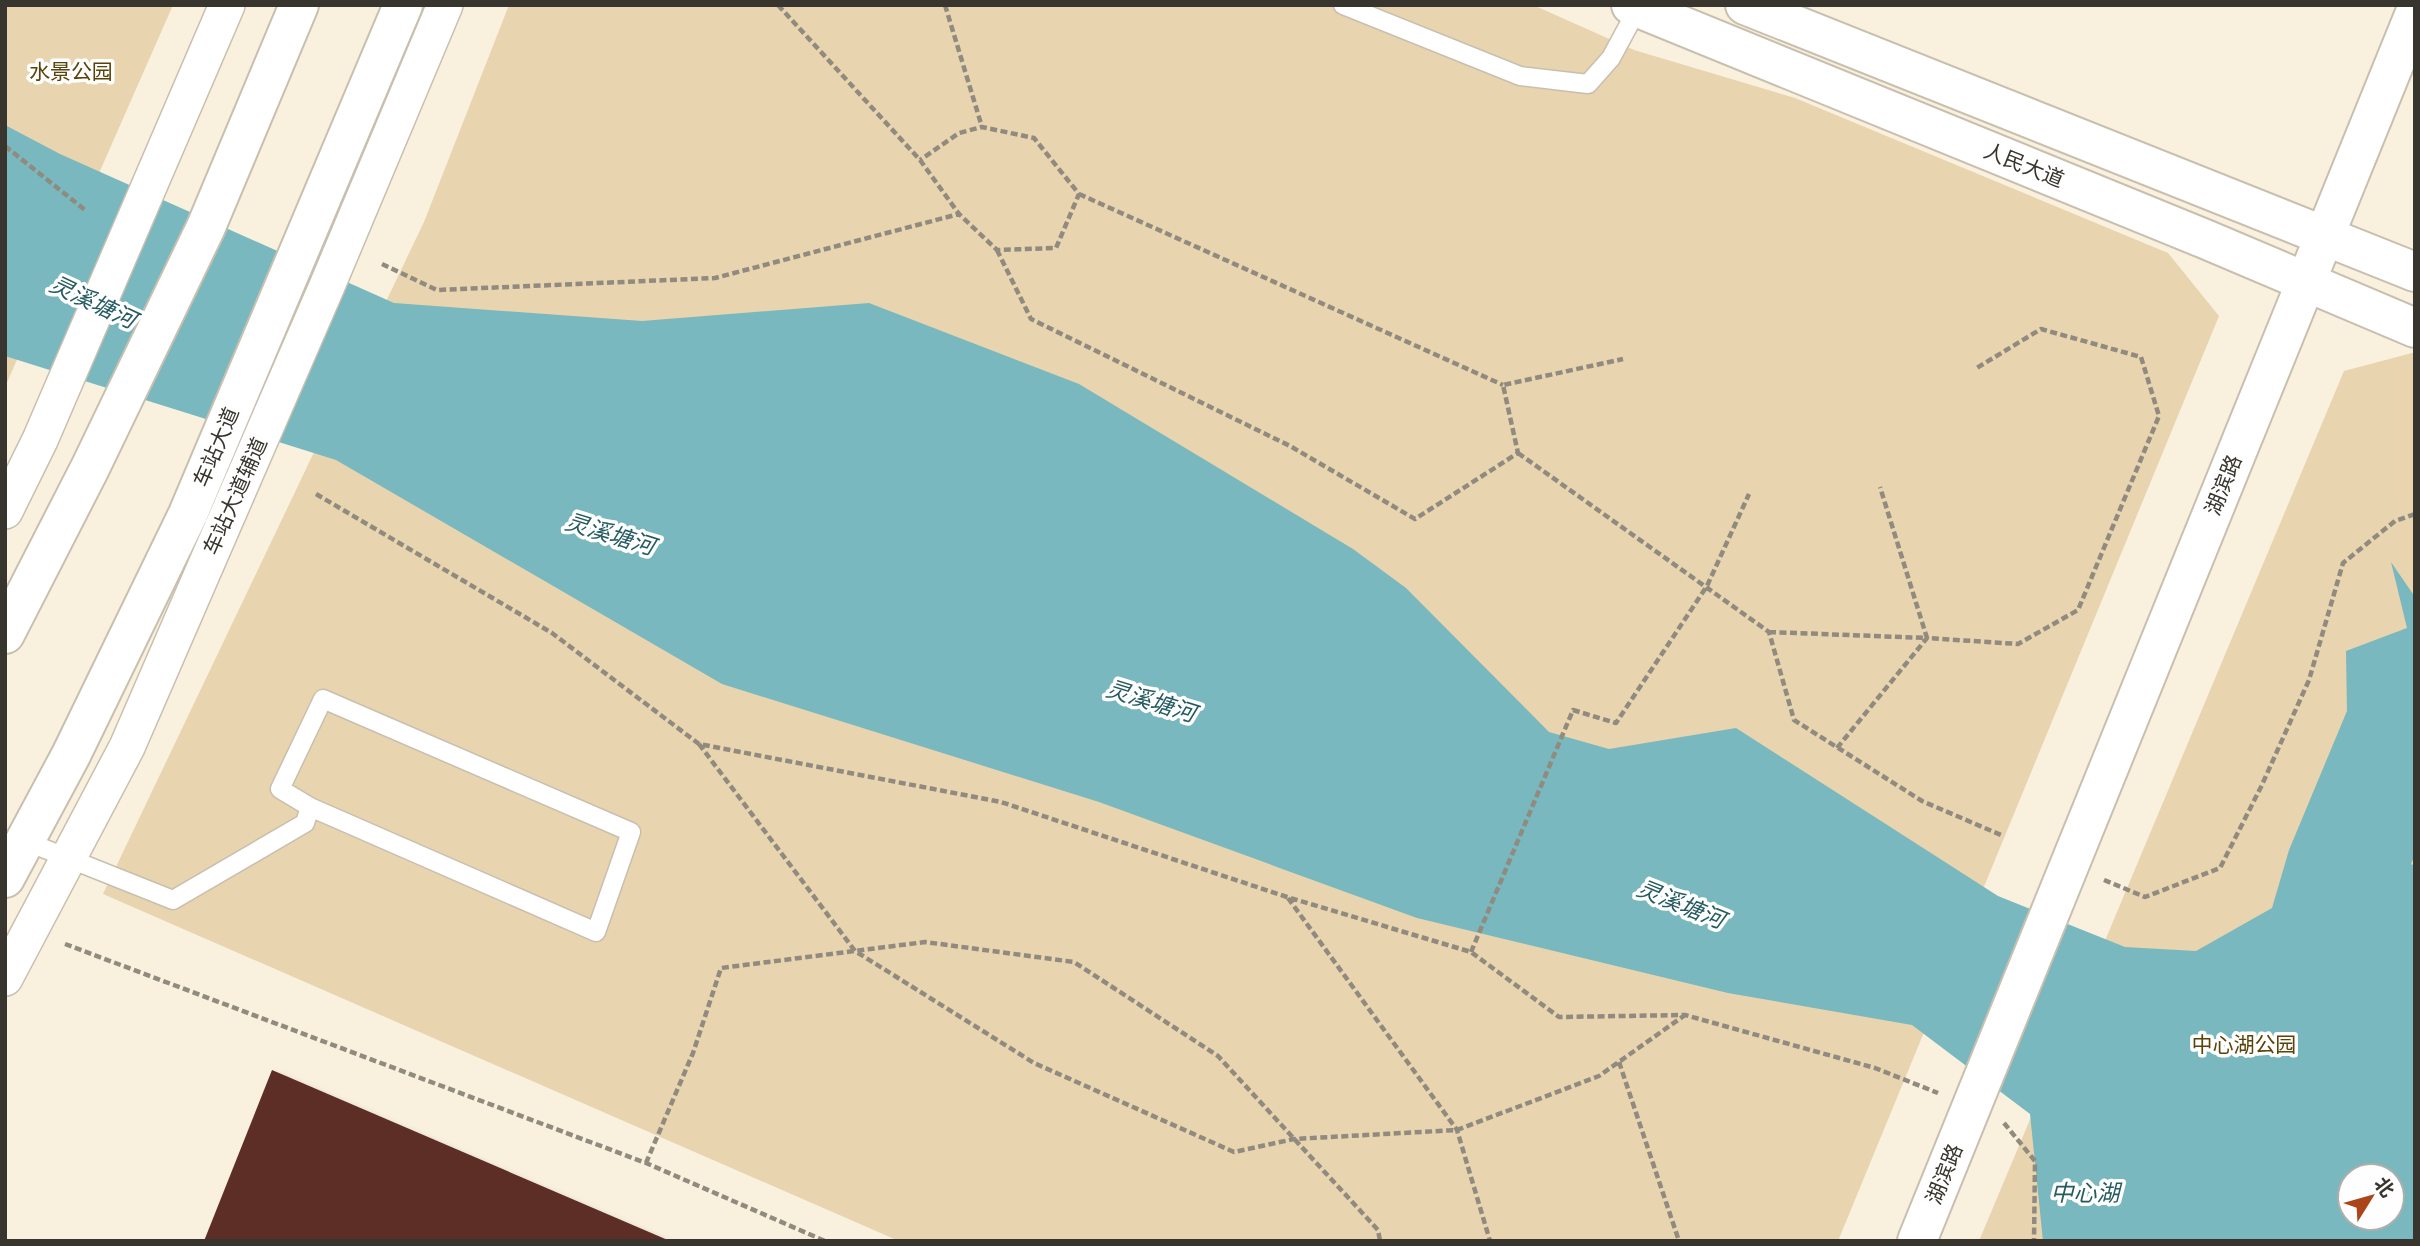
<svg xmlns="http://www.w3.org/2000/svg" width="2420" height="1246" font-family="Poppins,'Noto Sans SC',sans-serif">
<style>
.green{fill:#e8d4af;fill-rule:evenodd}
.water{fill:#79b8be;fill-rule:evenodd}
.building{fill:#5b2f25;filter:url(#shadow)}
.lines{fill:none;stroke-linecap:round;stroke-linejoin:round}
.service-casing{stroke:#c8bfaf;stroke-width:21}
.minor-casing{stroke:#c8bfaf;stroke-width:38}
.tertiary-casing{stroke:#c8bfaf;stroke-width:42}
.secondary-casing{stroke:#c8bfaf;stroke-width:42}
.primary-casing{stroke:#c8bfaf;stroke-width:42}
.path{stroke:#918b7f;stroke-width:4.5;stroke-dasharray:7 3.5;stroke-linecap:butt}
.service{stroke:#fff;stroke-width:18}
.minor{stroke:#fff;stroke-width:35}
.tertiary{stroke:#fff;stroke-width:38}
.secondary{stroke:#fff;stroke-width:38}
.primary{stroke:#fff;stroke-width:38}
.labels{text-anchor:middle;dominant-baseline:central;stroke-width:7;stroke-linejoin:round;paint-order:stroke}
.park-label{font-size:21px;fill:#5a4209;stroke:#fefefe}
.street-label{font-size:21px;fill:#38352e;stroke:#fefefe}
.water-label{font-size:23px;font-style:italic;fill:#255b60;stroke:#fefefe}
</style>
<defs>
<filter id="shadow"><feDropShadow dx="6" dy="6" stdDeviation="3.5" flood-color="#0004"/></filter>
</defs>
<rect width="100%" height="100%" fill="#f9f0de"/>
<path class="green" d="M5,5H173L5,387Z
M509,5H1533L1634,50L1795,98L2168,253L2219,316L1838,1241H899L103,894L424,222Z
M2412,353L2415,354V1241H1979L2344,371ZM2350,1176H2392V1218H2350Z"/>
<path class="water" d="M5,125L60,154L394,303L642,321L869,303L1079,384L1353,549L1406,588L1549,732L1609,749L1736,728L1998,896L2125,947L2196,951L2272,908L2289,850L2347,711L2346,651L2407,628L2391,562L2415,597V855L2411,864L2415,866V1241H2043L2030,1114L1912,1025L1728,993L1417,918L1099,802L722,684L336,460L5,356ZM2350,1176H2392V1218H2350Z"/>
<path class="building" d="M272,1070L670,1241H204Z"/>
<g class="lines">
<defs>
<path id="service" d="M1343,5L1520,76L1588,84L1611,58L1639,6
M25,841L173,900L305,823L310,807L596,932L631,832L323,699L280,789L310,807"/>
<path id="minor" d="M5,511L40,440L227,5
M5,978L127,747L327,286L445,5"/>
<path id="tertiary" d="M1917,1241L2415,13"/>
<path id="secondary" d="M1631,5L2205,239L2415,328
M1745,5L2415,272"/>
<path id="primary" d="M5,634L90,468L206,227L299,5
M5,878L71,755L188,514L403,5"/>
</defs>
<use href="#service" class="service-casing"/>
<use href="#minor" class="minor-casing"/>
<use href="#tertiary" class="tertiary-casing"/>
<use href="#secondary" class="secondary-casing"/>
<use href="#primary" class="primary-casing"/>
<path class="path" d="M778,5L920,160L959,214L997,250L1056,248L1079,194L1034,138L982,127L959,133L920,160
M945,5L982,127
M5,146L85,210
M1079,194L1503,385
M997,250L1031,319L1290,446L1415,519L1518,453L1503,385L1623,359
M382,264L437,290L715,278L959,214
M1518,453L1769,632L1794,720L1922,801L2001,835
M316,494L552,633L699,744L1001,802L1287,897L1471,952L1559,1017L1685,1015L1875,1068L1938,1093
M1769,632L1927,638L1880,487
M699,744L855,951L1034,1063L1234,1152L1294,1139L1457,1130L1599,1076L1685,1015
M1837,748L1927,638L2018,644L2078,610L2159,416L2141,357L2041,329L1975,369
M2104,880L2145,897L2220,868L2261,787L2309,680L2343,563L2395,521L2415,514
M1288,898L1457,1130L1490,1241
M65,944L646,1163L825,1241
M1471,952L1573,710L1616,723L1707,586L1749,494
M1619,1062L1679,1241
M2004,1123L2035,1161L2034,1241
M646,1163L693,1053L721,968L925,942L1074,962L1218,1056L1378,1230L1380,1241"/>
<use href="#service" class="service"/>
<use href="#minor" class="minor"/>
<use href="#tertiary" class="tertiary"/>
<use href="#secondary" class="secondary"/>
<use href="#primary" class="primary"/>
</g>
<g class="labels">
<g class="park-label">
<text x="71" y="71">水景公园</text>
<text x="2244" y="1044">中心湖公园</text>
</g>
<g class="street-label">
<text transform="translate(2024 165) rotate(22)">人民大道</text>
<text transform="translate(216 447) rotate(-67)">车站大道</text>
<text transform="translate(2223 485) rotate(-68)">湖滨路</text>
<text transform="translate(235 496) rotate(-66)">车站大道辅道</text>
<text transform="translate(1944 1174) rotate(-68)">湖滨路</text>
</g>
<g class="water-label">
<text transform="translate(93 302) rotate(25)">灵溪塘河</text>
<text transform="translate(610 534) rotate(17)">灵溪塘河</text>
<text transform="translate(1151 701) rotate(17)">灵溪塘河</text>
<text transform="translate(1681 904) rotate(22)">灵溪塘河</text>
<text x="2085" y="1193">中心湖</text>
</g>
</g>
<rect width="2420" height="1246" fill="none" stroke="#38352e" stroke-width="14"/>
<g transform="translate(2371 1197) rotate(53)"><circle r="33" fill="#fefefe" stroke="#afaeab" stroke-width="2"/>
<path d="M0-5L12 26L0 18L-12 26Z" fill="#ab461a"/>
<text y="-10" font-size="19" font-weight="bold" text-anchor="middle" fill="#38352e">北</text>
</g>
</svg>
